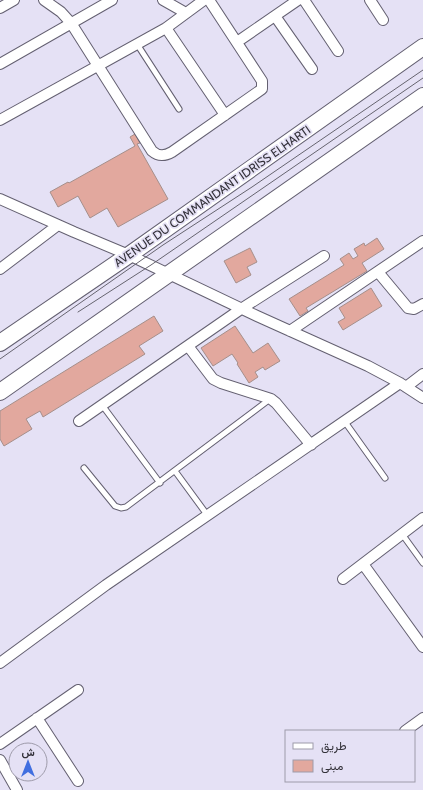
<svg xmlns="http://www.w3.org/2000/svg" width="423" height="790" font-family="Cabin,Vazirmatn,sans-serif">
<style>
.building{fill:#e2a89e;stroke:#a58f8b}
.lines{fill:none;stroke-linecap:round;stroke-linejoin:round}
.lane-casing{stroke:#646071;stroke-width:7}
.street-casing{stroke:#646071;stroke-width:12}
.primary-casing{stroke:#646071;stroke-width:18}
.lane{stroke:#fff;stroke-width:5}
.street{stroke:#fff;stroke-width:10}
.primary{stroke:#fff;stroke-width:16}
.tram{stroke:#66646f;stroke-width:1}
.labels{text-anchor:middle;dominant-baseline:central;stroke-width:3.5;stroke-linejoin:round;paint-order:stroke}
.street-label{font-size:12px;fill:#333139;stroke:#e5e1f5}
</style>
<rect width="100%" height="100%" fill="#e5e1f5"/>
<path class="building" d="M135,134L140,143L137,144L168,199L118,227L107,208L90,218L78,196L58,207L50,192L68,182L69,183L135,146L130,137Z
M377,238L384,249L362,263L367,271L306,308L308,311L300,316L289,299L344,265L340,259L349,253L353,259L358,256L354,249L364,243L365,246Z
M250,248L257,262L247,267L251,275L236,283L224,261Z
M371,288L382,306L343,330L338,322L345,318L339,308Z
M154,316L163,331L139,346L145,354L43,417L40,411L26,419L32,429L4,446L0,439V411Z
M235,326L253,353L268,343L280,361L265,370L263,367L255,372L258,377L249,383L237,364L238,363L232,354L213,366L201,348Z"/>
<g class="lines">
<defs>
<path id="lane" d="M137,44L179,109
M102,405L160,483
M345,422L385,478
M84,468L115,506L121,508L126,507L270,399
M175,471L208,516
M402,534L423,563"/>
<path id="street" d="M44,0L61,12L71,23L152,151C159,157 165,156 172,152L262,89V81L209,0
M163,0L186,13
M304,0L338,51
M370,0L383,20
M0,8L14,0
M275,16L312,69
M166,28L225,115
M237,42L298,0
M0,64L112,0
M0,120L166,28L204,0
M0,199L74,232L129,255L257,316L368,366L400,383L423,398
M0,269L58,225
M378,272L408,308L414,309L423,304
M290,331L423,241
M188,346L213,379L221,383L271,399L276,403L311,445
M406,387L423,374
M79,421L241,309L324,256
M363,564L423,647
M343,579L423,518
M0,663L106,585L400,383
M37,718L78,781
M405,731L423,718
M0,744L78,690
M0,760L17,790"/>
<path id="primary" d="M0,343L129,255L423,47
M0,392L423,96"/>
</defs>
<use href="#lane" class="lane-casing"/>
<use href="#street" class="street-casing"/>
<use href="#primary" class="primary-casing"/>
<use href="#lane" class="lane"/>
<use href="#street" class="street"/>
<use href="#primary" class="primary"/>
<path class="tram" d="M78,312L151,265L423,78
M0,359L163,245L252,187L423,70"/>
</g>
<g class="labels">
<g class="street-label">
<text transform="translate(212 196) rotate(-35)">AVENUE DU COMMANDANT IDRISS ELHARTI</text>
</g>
</g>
<rect x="285" y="730" width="130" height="52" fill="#e5e1f5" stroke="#9e9baa"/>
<rect x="293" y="743" width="20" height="6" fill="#ffffff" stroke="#9e9baa"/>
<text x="321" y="750" font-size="12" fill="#333139">طريق</text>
<rect x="293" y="760" width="20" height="12" fill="#e2a89e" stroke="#9e9baa"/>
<text x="321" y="770" font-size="12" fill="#333139">مبنى</text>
<g transform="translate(28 762)"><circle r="19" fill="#e5e1f5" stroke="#9e9baa"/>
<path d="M0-3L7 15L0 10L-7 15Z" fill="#416fe0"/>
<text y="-6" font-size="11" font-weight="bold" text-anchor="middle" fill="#333139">ش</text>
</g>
</svg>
